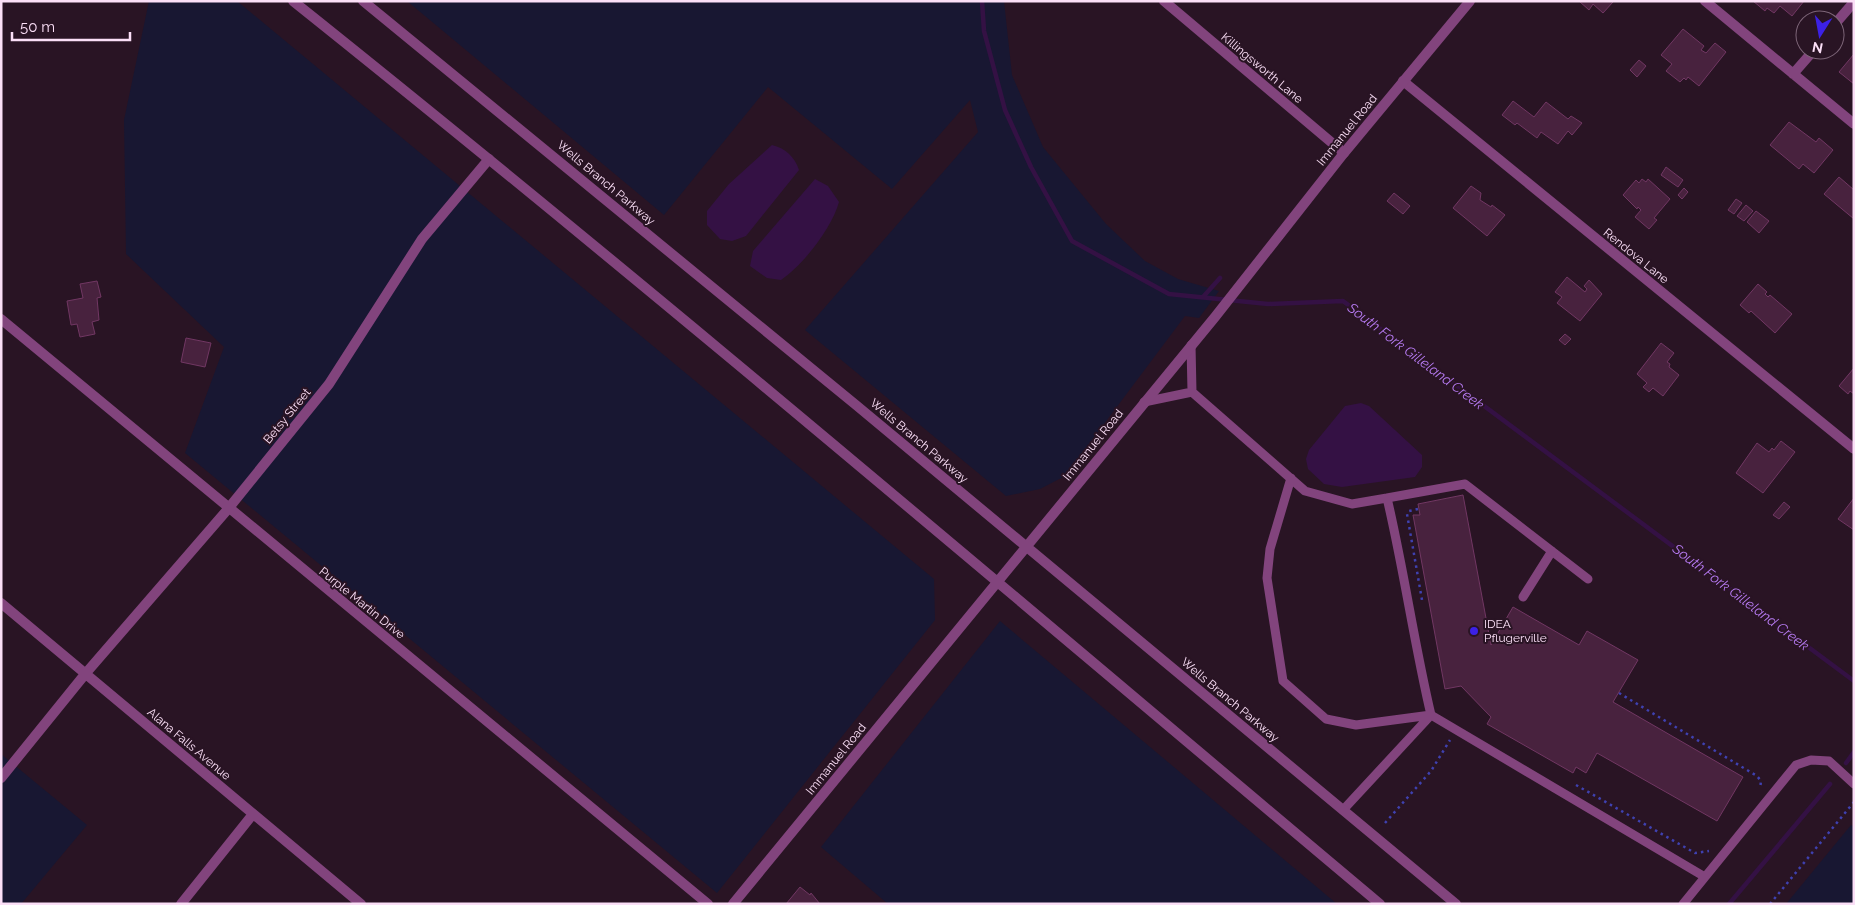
<svg xmlns="http://www.w3.org/2000/svg" width="1855" height="905" font-family="Raleway,sans-serif">
<style>
.green{fill:#181732}
.water{fill:#341144}
.lines{fill:none;stroke-linecap:round;stroke-linejoin:round}
.stream{stroke:#341144;stroke-width:4.5}
.building{fill:#48223e;stroke:#713763}
.path{stroke:#3f41b0;stroke-width:2.5;stroke-dasharray:2.5 4;stroke-linecap:butt}
.service{stroke:#82447d;stroke-width:9}
.minor{stroke:#82447d;stroke-width:10}
.tertiary{stroke:#82447d;stroke-width:10}
.poi-dot{fill:#3c21e6;stroke:#291424;stroke-width:2}
.labels{text-anchor:middle;dominant-baseline:central;stroke-width:4;stroke-linejoin:round;paint-order:stroke}
.street-label{font-size:12px;fill:#fbdff7;stroke:#291424}
.poi-label{font-size:12px;fill:#fbdff7;stroke:#291424;text-anchor:start}
.water-label{font-size:14px;font-style:italic;fill:#b579f0;stroke:#291424}
</style>
<rect width="100%" height="100%" fill="#291424"/>
<path class="green" d="M149,1H237L934,579L935,620L717,893L185,453L224,347L126,254L124,120Z
M407,1H1004L1012,75L1043,147L1106,224L1145,261L1178,279L1219,291L1199,318L1185,316L1065,476L1040,489L1006,496L805,330L978,132L970,100L892,189L768,87L664,215Z
M1000,621L1337,904H888L821,847Z
M1,754L87,825L21,904H1Z
M1851,825L1854,827V904H1786Z"/>
<path class="water" d="M772,145C785,148 795,157 799,170L746,236L732,241L720,239L707,225V211L729,184Z
M815,179L828,186L839,202C832,228 803,265 781,280L767,278L750,266L753,251Z
M1361,403L1369,406L1422,455V467L1415,477L1342,487L1324,484L1308,469L1306,459L1309,450L1345,406Z"/>
<g class="lines">
<path class="stream" d="M982,1L984,31L1005,110L1031,167L1072,241L1169,294L1268,304L1343,301L1854,681
M1203,297L1220,278
M1846,763L1854,752
M1729,904L1830,784"/>
</g>
<path class="building" d="M1579,1H1612L1613,2L1603,13L1593,4L1589,10Z
M1753,1H1804L1792,16L1780,6L1774,13L1767,8L1765,11Z
M1683,29L1704,46L1701,50L1706,53L1715,43L1726,52L1699,86L1688,77L1686,80L1684,78L1680,82L1666,71L1672,64L1661,55Z
M1854,54V84L1839,72Z
M1639,60L1646,66L1637,77L1630,70Z
M1513,101L1534,117L1546,102L1568,119L1571,116L1582,123L1572,135L1568,131L1558,144L1541,132L1537,138L1517,123L1515,125L1502,115Z
M1789,122L1816,142L1819,138L1833,150L1814,173L1803,164L1799,169L1770,145Z
M1666,167L1683,180L1678,187L1661,175Z
M1839,177L1854,190V219L1824,194Z
M1642,179L1646,182L1648,179L1670,199L1654,218L1657,220L1649,229L1635,217L1641,210L1638,207L1637,209L1623,195L1636,180L1639,183Z
M1471,186L1481,193L1480,200L1491,207L1492,205L1505,215L1487,236L1453,208Z
M1684,188L1688,192L1682,199L1678,195Z
M1394,193L1410,206L1403,214L1387,201Z
M1736,199L1742,203L1734,214L1728,210Z
M1746,205L1753,211L1744,221L1737,216Z
M1756,211L1769,221L1759,233L1747,222Z
M1567,277L1585,292L1587,289L1584,286L1589,280L1602,294L1580,321L1557,303L1562,297L1555,292Z
M97,281L101,297L97,298L99,320L92,322L95,334L80,337L77,324L71,325L67,301L83,298L80,284Z
M1758,284L1767,292L1765,294L1768,297L1770,295L1792,314L1775,333L1751,311L1749,313L1740,305Z
M1565,334L1571,339L1565,345L1559,340Z
M186,338L211,343L205,367L181,362Z
M1661,343L1674,353L1667,362L1670,364L1669,367L1679,375L1663,396L1653,388L1649,392L1643,387L1647,383L1637,374Z
M1854,368V394L1850,391L1848,394L1839,386Z
M1781,441L1795,452L1763,493L1736,473L1757,443L1769,452L1772,448L1774,450Z
M1463,495L1491,645L1513,607L1579,645L1587,631L1638,660L1613,702L1743,777L1717,821L1597,753L1586,773L1576,767L1573,773L1487,724L1491,717L1461,686L1445,689L1413,515H1420L1418,504Z
M1854,498V530L1838,519Z
M1784,502L1790,507L1779,519L1773,515Z
M800,887L810,895L811,893L820,904H786Z"/>
<g class="lines">
<path class="path" d="M1418,509L1409,511L1407,514L1422,600
M1619,693L1757,776L1761,781L1760,789
M1576,785L1695,853L1709,851
M1385,823L1431,771L1450,740
M1770,904L1854,802"/>
<path class="service" d="M1191,345L1192,392L1305,491L1352,504L1387,498C1404,570 1414,643 1431,715L1356,725L1326,719L1283,681L1267,578L1270,549L1291,478
M1144,402L1192,392
M1387,498L1465,484L1588,579
M1523,597L1552,551
M1343,810L1431,715L1705,877L1683,904
M1705,877L1796,765L1811,760L1829,761L1854,784"/>
<path class="minor" d="M1164,1L1344,153
M1705,1L1854,124
M1835,24L1854,2
M1793,74L1814,50
M1403,81L1854,449
M1,319L708,904
M1,603L361,904
M1,778L86,673L228,509L329,384L422,239L489,159
M181,904L253,814"/>
<path class="tertiary" d="M293,1C661,295 1019,601 1380,904
M363,1L856,405L1456,904
M733,904L1215,317L1344,153L1470,1"/>
</g>
<circle class="poi-dot" cx="1474" cy="631" r="5"/>
<g class="labels">
<g class="street-label">
<text transform="translate(1262 68) rotate(40)">Killingsworth Lane</text>
<text transform="translate(1347 130) rotate(-51)">Immanuel Road</text>
<text transform="translate(606 183) rotate(40)">Wells Branch Parkway</text>
<text transform="translate(1636 256) rotate(39)">Rendova Lane</text>
<text transform="translate(287 416) rotate(-51)">Betsy Street</text>
<text transform="translate(919 441) rotate(40)">Wells Branch Parkway</text>
<text transform="translate(1093 445) rotate(-51)">Immanuel Road</text>
<text transform="translate(362 603) rotate(39)">Purple Martin Drive</text>
<text transform="translate(1230 700) rotate(40)">Wells Branch Parkway</text>
<text transform="translate(189 744) rotate(40)">Alana Falls Avenue</text>
<text transform="translate(836 759) rotate(-51)">Immanuel Road</text>
</g>
<g class="poi-label">
<text x="1484" y="624">IDEA<tspan x="1484" dy="14">Pflugerville</tspan></text>
</g>
<g class="water-label">
<text transform="translate(1416 356) rotate(37)">South Fork Gilleland Creek</text>
<text transform="translate(1741 597) rotate(37)">South Fork Gilleland Creek</text>
</g>
</g>
<rect width="1855" height="905" fill="none" stroke="#fbdff7" stroke-width="5"/>
<g transform="translate(1820 35) rotate(191)"><circle r="24" fill="#291424" stroke="#7d6578"/>
<path d="M0-4L9 19L0 12L-9 19Z" fill="#3c21e6"/>
<text y="-8" font-size="14" font-weight="bold" text-anchor="middle" fill="#fbdff7">N</text>
</g>
<path d="M12 32v8h118v-8" fill="none" stroke="#fbdff7" stroke-width="2.5"/>
<text x="20" y="32" font-size="15" fill="#fbdff7" stroke="#291424" stroke-width="4" paint-order="stroke">50 m</text>
</svg>
